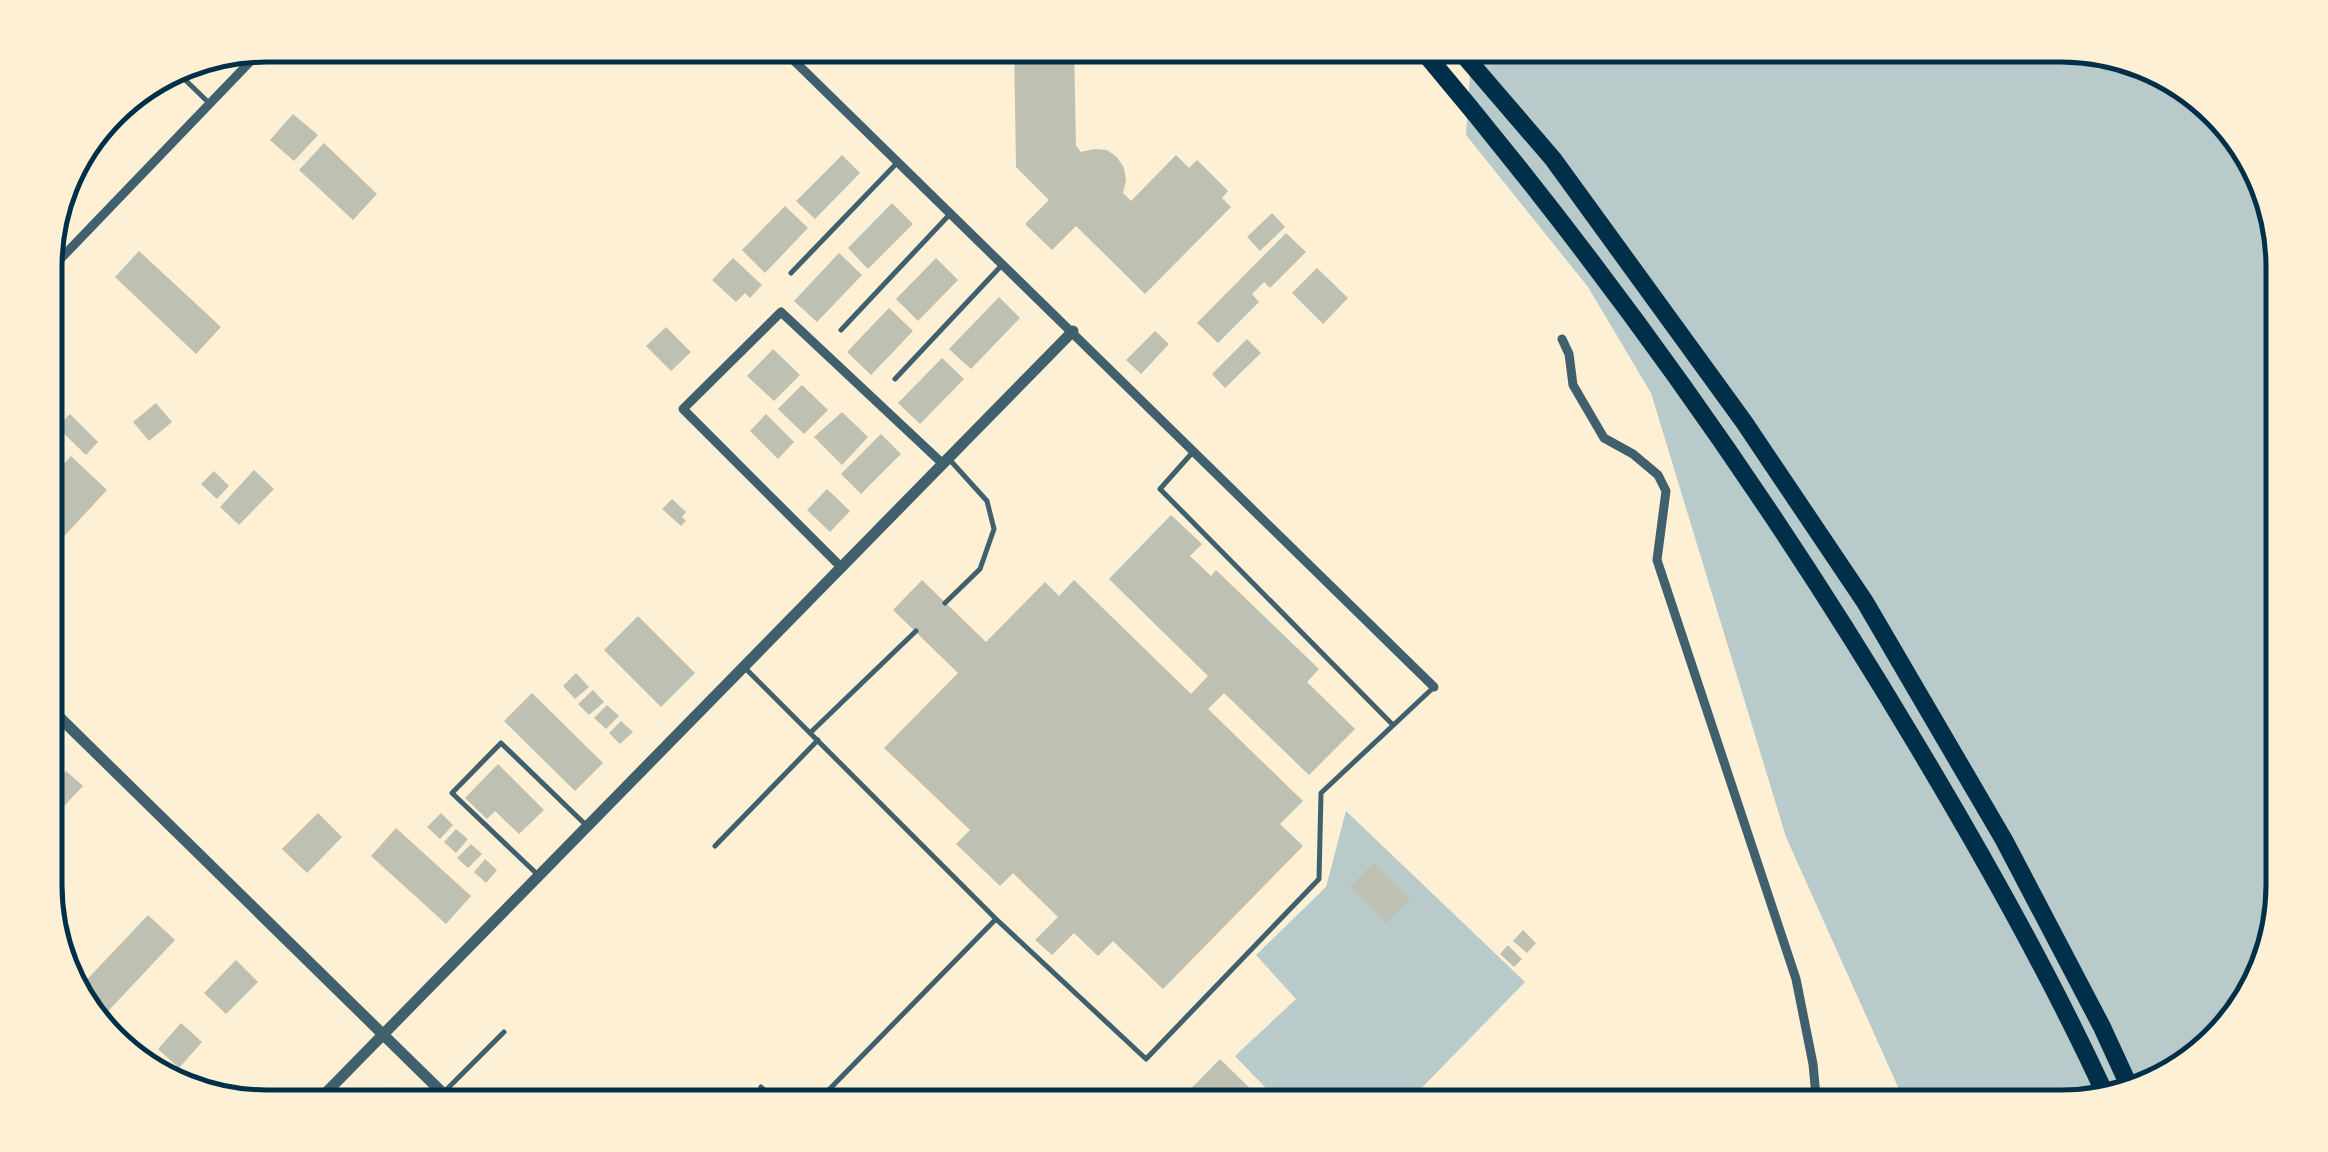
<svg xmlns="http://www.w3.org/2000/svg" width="2328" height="1152" font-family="'Fira Sans Condensed',sans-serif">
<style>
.green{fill:#b9caca}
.building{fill:#bec0b2}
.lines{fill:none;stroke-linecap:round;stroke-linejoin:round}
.service{stroke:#3f606c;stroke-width:5}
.minor{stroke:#3f606c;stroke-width:9}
.tertiary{stroke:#3f606c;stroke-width:11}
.motorway{stroke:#003049;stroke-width:18}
.rim{fill:none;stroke:#003049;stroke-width:5}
</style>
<rect width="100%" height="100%" fill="#fdf0d5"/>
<path class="green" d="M1472,45H2060L2158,68L2237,133L2281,239L2283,885L2260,982L2183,1070L2074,1107H1907L1786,837L1651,393L1588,287L1466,135Z
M1346,811L1525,982L1403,1107H1284L1235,1056L1296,999L1256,955L1326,887Z"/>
<path class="building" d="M1014,45H1074L1076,146L1081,152L1094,149L1107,150L1117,157L1124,168L1126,181L1123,193L1131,201L1176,155L1189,168L1197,160L1228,191L1222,198L1231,207L1145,294L1076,226L1052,250L1025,224L1049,200L1016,167Z
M293,114L318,135L294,161L270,140Z
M324,143L377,194L353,220L299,170Z
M842,155L860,173L815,219L796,201Z
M892,203L913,224L868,269L848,248Z
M785,206L808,228L765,273L742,250Z
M1272,213L1285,227L1260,251L1247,237Z
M1286,233L1306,252L1270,288L1264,282L1252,294L1259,302L1218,343L1197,323Z
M139,251L221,327L196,354L115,277Z
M839,253L862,275L817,322L794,301Z
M733,258L762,285L750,298L745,293L736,302L712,280Z
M936,258L958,280L918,321L896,299Z
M1317,268L1348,298L1323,324L1292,293Z
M999,297L1020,318L971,369L949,349Z
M889,308L913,331L871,375L847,352Z
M666,327L691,352L671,371L646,346Z
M1155,331L1169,344L1141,374L1126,360Z
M1247,339L1261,353L1225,388L1212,374Z
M773,349L800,375L774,401L747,376Z
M942,358L964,379L920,424L898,403Z
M802,385L828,410L804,434L778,409Z
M156,403L172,422L149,441L133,422Z
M842,412L868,437L842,465L814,437Z
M70,414L98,442L86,455L57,427Z
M766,414L794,442L778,459L750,431Z
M881,434L901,454L861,494L841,474Z
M71,456L107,490L56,545L46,536V483Z
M254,470L274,489L239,525L220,507Z
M214,471L229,486L217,499L201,484Z
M827,489L850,511L830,532L807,510Z
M672,499L686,512L682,517L686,521L681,526L662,509Z
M1171,515L1202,544L1190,556L1211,576L1216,570L1319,669L1307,682L1355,729L1309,775L1224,693L1208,709L1303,801L1280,824L1303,846L1163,989L1113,941L1098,956L1074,933L1052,955L1035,940L1058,917L1013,873L1000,886L956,844L970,830L884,748L958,673L893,610L922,580L986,642L1045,582L1059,596L1074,580L1191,694L1208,676L1109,579Z
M638,616L695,673L661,707L604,650Z
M576,673L589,687L575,699L563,686Z
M593,690L604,702L589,715L578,704Z
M532,693L603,763L575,791L504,721Z
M607,705L619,716L606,729L594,718Z
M621,721L633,732L620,744L609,733Z
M498,764L544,810L519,834L495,811L487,819L465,798Z
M66,771L83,786L47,824V791Z
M318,813L342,837L307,873L282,849Z
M441,813L453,825L440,839L427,827Z
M396,828L471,896L446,924L371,856Z
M456,829L468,839L456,853L444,842Z
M471,844L482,854L468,868L457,858Z
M485,859L497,870L486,883L474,872Z
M1374,863L1410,899L1386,923L1350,886Z
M148,915L175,940L96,1024L91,1019L78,989Z
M1523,930L1536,943L1527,953L1513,941Z
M1508,945L1522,959L1514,967L1500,954Z
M236,960L258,982L226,1014L204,993Z
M181,1023L202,1042L179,1068L158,1049Z
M1220,1059L1269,1107H1185L1179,1101Z
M385,1087L389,1091L394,1087L411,1107H374L377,1105L372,1099Z"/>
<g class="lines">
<path class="service" d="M173,68L210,104
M791,273L896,164
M841,330L951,213
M895,379L1002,265
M1192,453L1160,489L1392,724
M945,603L980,569L994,529L987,501L949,459
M746,669L996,919L812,1107
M810,733L916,631
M715,846L818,740
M537,874L452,793L501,743L588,827
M996,919L1146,1059L1319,879L1321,793L1434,687
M761,1087L783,1107
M445,1091L504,1032"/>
<path class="minor" d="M778,45L1434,687
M46,274L266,45
M1562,339L1569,354L1573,385L1604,438L1633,454L1658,475L1666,491L1657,560L1796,979L1813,1064L1817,1107
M842,568L683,409L781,312L943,464"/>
<path class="tertiary" d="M47,705L457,1107
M312,1107L1073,331"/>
<path class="motorway" d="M1418,45C1604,265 1768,495 1915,742C1984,857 2050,974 2106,1096
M1455,45L1553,159L1744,422L1865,602L2004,840L2102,1027L2130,1088"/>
</g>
<path d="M0 0H2328V1152H0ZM267 62H2061A205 205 0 0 1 2266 267V885A205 205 0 0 1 2061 1090H267A205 205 0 0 1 62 885V267A205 205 0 0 1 267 62Z" fill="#fdf0d5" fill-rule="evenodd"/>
<path class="rim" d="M267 62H2061A205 205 0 0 1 2266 267V885A205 205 0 0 1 2061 1090H267A205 205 0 0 1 62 885V267A205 205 0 0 1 267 62Z"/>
</svg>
